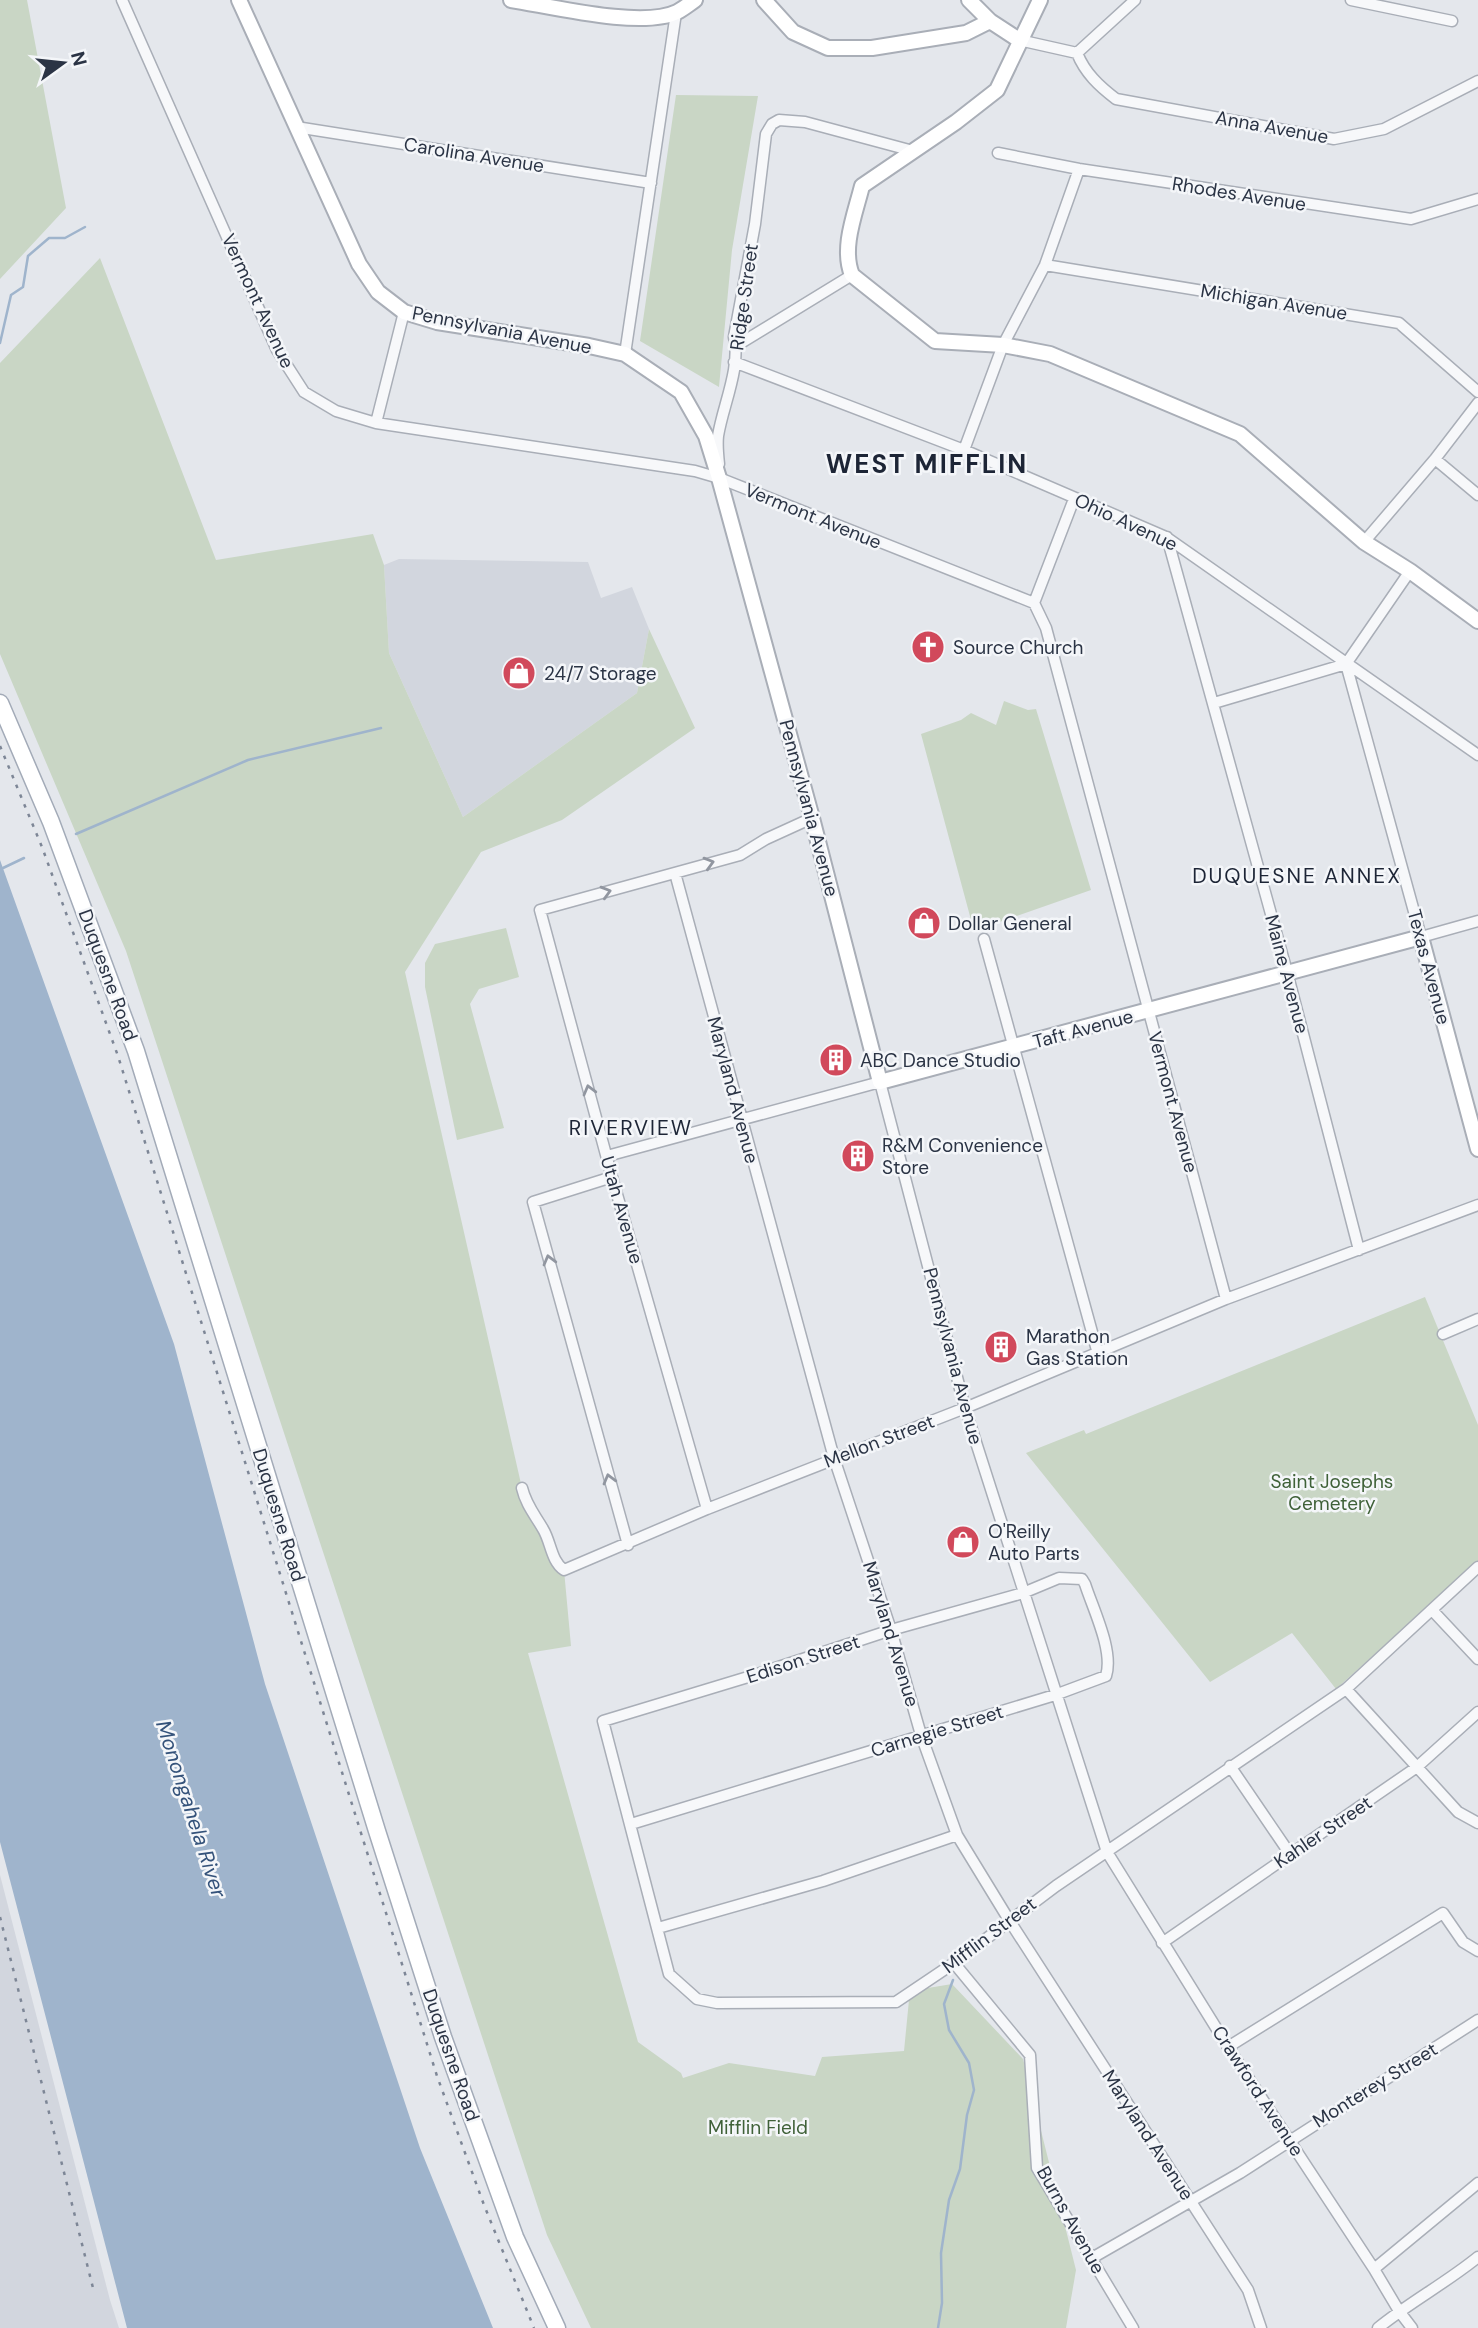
<svg xmlns="http://www.w3.org/2000/svg" width="1478" height="2328" font-family="'DM Sans',sans-serif">
<style>
.built{fill:#d2d6de}
.green{fill:#c9d6c5}
.water{fill:#9fb4cc}
.lines{fill:none;stroke-linecap:round;stroke-linejoin:round}
.stream{stroke:#9fb4cc;stroke-width:2.5}
.street-casing{stroke:#a9aeb7;stroke-width:13}
.secondary-casing{stroke:#a9aeb7;stroke-width:18}
.primary-casing{stroke:#a3abb8;stroke-width:19}
.street{stroke:#f7f8fa;stroke-width:10}
.secondary{stroke:#fff;stroke-width:14}
.primary{stroke:#fff;stroke-width:16}
.rail{stroke:#7d8696;stroke-width:2.5;stroke-dasharray:3.5 7;stroke-linecap:butt}
.oneway{stroke:#9196a0}
.labels{text-anchor:middle;dominant-baseline:central;stroke-width:5;stroke-linejoin:round;paint-order:stroke}
.street-label{font-size:19px;fill:#2b3445;stroke:#f4f6f9}
.poi-label{font-size:19px;fill:#2b3445;stroke:#f4f6f9;text-anchor:start}
.park-label{font-size:19px;fill:#3f6138;stroke:#f4f6f9}
.neighbourhood-label{font-size:21px;letter-spacing:2px;fill:#1d2536;stroke:#f4f6f9}
.water-label{font-size:21px;font-style:italic;fill:#34527a;stroke:#f4f6f9}
.district-label{font-size:26px;font-weight:bold;letter-spacing:2px;fill:#1d2536;stroke:#f4f6f9}
</style>
<rect width="100%" height="100%" fill="#e4e7ec"/>
<path class="built" d="M399,559L588,562L601,598L632,587L649,629L637,693L463,817L389,653L384,565Z
M0,1875L110,2300L119,2328H0Z"/>
<path class="green" d="M0,0H27L66,208L0,279Z
M676,95L758,96L732,250L719,387L640,341Z
M100,258L216,560L373,534L384,565L389,653L463,817L637,693L649,629L695,728L562,820L481,852L405,972L524,1497L564,1570L571,1646L528,1653L638,2042L681,2073L683,2078L729,2063L815,2076L822,2057L904,2051L909,2000L922,1989L952,1984L1023,2059L1076,2270L1066,2328H591L547,2235L126,951L0,654V363Z
M1004,701L1028,710L1036,709L1091,890L974,931L921,734L961,720L971,713L996,725Z
M506,928L519,977L479,989L470,1004L504,1128L457,1140L425,987V963L435,944Z
M1425,1297L1478,1425V1561L1336,1689L1292,1633L1210,1682L1026,1453L1084,1430L1086,1434Z"/>
<path class="water" d="M0,860L174,1344L265,1684L420,2148L493,2328H127L0,1842Z"/>
<g class="lines">
<path class="stream" d="M0,343L11,295L23,287L28,256L49,238H65L85,227
M76,834L248,760L381,728
M3,868L24,858
M938,2328L942,2303L941,2253L949,2200L960,2169L967,2115L974,2090L969,2063L949,2030L944,2004L953,1980"/>
<defs>
<path id="street" d="M122,0L277,350L304,392L336,411L376,423L695,471L719,478L1034,603L1046,628L1226,1299
M1351,0L1452,21
M1019,40L1077,53L1135,0
M1077,53C1085,73 1099,86 1116,99L1334,139L1384,129L1478,81
M296,127L651,183
M998,153L1079,169L1411,219L1478,199
M1045,265L1399,323L1478,392
M736,346L852,275
M625,354L676,13
M734,362L964,450L1166,537L1478,755
M376,423L404,312
M964,450L1003,345L1045,265L1079,169
M1435,459L1478,495
M719,464C718,455 717,445 718,436C723,405 741,368 734,337L755,224L766,134L772,124L779,120L805,122L913,151
M1167,537L1287,972L1359,1250
M1364,542L1435,459L1478,403
M1034,603L1074,499
M1346,664L1421,937L1478,921
M1346,664L1410,571
M1214,703L1346,664
M675,873L834,1458L891,1630L921,1735L957,1835L1009,1920L1248,2290L1261,2328
M984,939L1098,1354
M607,1156L880,1082L965,1408L1107,1852L1228,2047L1374,2269L1399,2311L1412,2328
M612,1177L533,1202L628,1545
M1443,1334L1478,1319
M522,1488C526,1505 535,1515 543,1529C551,1542 551,1561 564,1570L707,1509L965,1408L1226,1299L1478,1205
M707,1509L612,1177L540,910L740,855L766,839L812,818
M1432,1610L1478,1659
M1346,1689L1458,1812L1478,1823
M1230,1766L1290,1854
M631,1824L1055,1695L1106,1676C1114,1651 1093,1609 1085,1584L1082,1579L1059,1578L1023,1593L891,1630L748,1677L603,1721L669,1974L697,1999L717,2003L896,2002L954,1963L1056,1886L1346,1689L1478,1567
M658,1928L823,1881L957,1835
M1162,1943L1417,1767L1478,1712
M954,1963L1030,2055L1037,2168L1133,2328
M1228,2047L1443,1913L1463,1942L1478,1951
M1092,2258L1240,2173L1478,2020
M1374,2269L1478,2183
M1378,2328C1410,2302 1446,2283 1478,2257"/>
<path id="secondary" d="M239,0L359,264L378,292L404,312L437,322L589,346L625,354L681,392L706,436L719,478L812,818L880,1082L1421,937L1478,1149
M511,0C550,6 642,29 677,12C683,9 689,4 695,0
M764,0L793,32L828,48H872L966,33L990,21
M969,0L990,21L1019,40
M1040,0L997,90L956,122L862,186C855,214 841,248 852,275L935,341L1003,345L1050,354L1240,434L1364,542L1410,571L1478,621"/>
<path id="primary" d="M0,703L51,822L136,1051L377,1831L443,2037L515,2237L557,2328"/>
</defs>
<use href="#street" class="street-casing"/>
<use href="#secondary" class="secondary-casing"/>
<use href="#primary" class="primary-casing"/>
<use href="#street" class="street"/>
<use href="#secondary" class="secondary"/>
<use href="#primary" class="primary"/>
<path class="rail" d="M0,746L42,847L118,1056L437,2076L484,2205L534,2328
M0,1917L93,2288"/>
</g>
<defs><path id="oneway-chevron" d="M-2-3.5L2.5 0L-2 3.5" fill="none" stroke-width="1.6" stroke-linecap="round" stroke-linejoin="round" transform="scale(1.75)"/></defs>
<g class="oneway">
<use href="#oneway-chevron" transform="translate(709 863) rotate(-16)"/>
<use href="#oneway-chevron" transform="translate(606 892) rotate(-16)"/>
<use href="#oneway-chevron" transform="translate(589 1090) rotate(-105)"/>
<use href="#oneway-chevron" transform="translate(549 1260) rotate(-105)"/>
<use href="#oneway-chevron" transform="translate(609 1479) rotate(-105)"/>
</g>
<defs>
<symbol id="church-disc" viewBox="-11 -11 22 22"><circle r="9.5" fill="#d1495b" stroke="#f4f6f9"/><path d="M-1.2-6h2.4v3.5h3.3v2.4h-3.3V6h-2.4V-.1h-3.3v-2.4h3.3Z" fill="#fff"/></symbol>
<symbol id="shop-disc" viewBox="-11 -11 22 22"><circle r="9.5" fill="#d1495b" stroke="#f4f6f9"/><path d="M-5-2.5h2.3a2.7 3.5 0 0 1 5.4 0H5L5.5 6h-11ZM-1.5-2.5h3a1.5 2.3 0 0 0-3 0Z" fill="#fff"/></symbol>
<symbol id="building-disc" viewBox="-11 -11 22 22"><circle r="9.5" fill="#d1495b" stroke="#f4f6f9"/><path d="M-4-6H4V6H1V3H-1V6H-4ZM-2.5-4.3h1.7v1.8h-1.7ZM.8-4.3h1.7v1.8H.8ZM-2.5-1h1.7V.8h-1.7ZM.8-1h1.7V.8H.8Z" fill="#fff"/></symbol>
</defs>
<g fill-rule="evenodd">
<use href="#church-disc" x="909" y="628" width="38" height="38"/>
<use href="#shop-disc" x="500" y="654" width="38" height="38"/>
<use href="#shop-disc" x="905" y="904" width="38" height="38"/>
<use href="#building-disc" x="817" y="1041" width="38" height="38"/>
<use href="#building-disc" x="839" y="1137" width="38" height="38"/>
<use href="#building-disc" x="982" y="1328" width="38" height="38"/>
<use href="#shop-disc" x="944" y="1523" width="38" height="38"/>
</g>
<g class="labels">
<g class="street-label">
<text transform="translate(1272 127) rotate(10)">Anna Avenue</text>
<text transform="translate(474 155) rotate(9)">Carolina Avenue</text>
<text transform="translate(1239 194) rotate(9)">Rhodes Avenue</text>
<text transform="translate(744 297) rotate(-82)">Ridge Street</text>
<text transform="translate(258 301) rotate(65)">Vermont Avenue</text>
<text transform="translate(1274 302) rotate(9)">Michigan Avenue</text>
<text transform="translate(502 330) rotate(11)">Pennsylvania Avenue</text>
<text transform="translate(813 516) rotate(22)">Vermont Avenue</text>
<text transform="translate(1126 522) rotate(25)">Ohio Avenue</text>
<text transform="translate(809 808) rotate(75)">Pennsylvania Avenue</text>
<text transform="translate(1429 967) rotate(75)">Texas Avenue</text>
<text transform="translate(1287 974) rotate(75)">Maine Avenue</text>
<text transform="translate(108 975) rotate(70)">Duquesne Road</text>
<text transform="translate(1083 1029) rotate(-15)">Taft Avenue</text>
<text transform="translate(733 1090) rotate(75)">Maryland Avenue</text>
<text transform="translate(1173 1102) rotate(75)">Vermont Avenue</text>
<text transform="translate(622 1210) rotate(74)">Utah Avenue</text>
<text transform="translate(953 1356) rotate(75)">Pennsylvania Avenue</text>
<text transform="translate(879 1441) rotate(-21)">Mellon Street</text>
<text transform="translate(279 1515) rotate(73)">Duquesne Road</text>
<text transform="translate(891 1634) rotate(73)">Maryland Avenue</text>
<text transform="translate(803 1659) rotate(-18)">Edison Street</text>
<text transform="translate(937 1731) rotate(-17)">Carnegie Street</text>
<text transform="translate(1323 1832) rotate(-34)">Kahler Street</text>
<text transform="translate(989 1935) rotate(-37)">Mifflin Street</text>
<text transform="translate(451 2055) rotate(71)">Duquesne Road</text>
<text transform="translate(1375 2085) rotate(-32)">Monterey Street</text>
<text transform="translate(1258 2091) rotate(57)">Crawford Avenue</text>
<text transform="translate(1148 2135) rotate(57)">Maryland Avenue</text>
<text transform="translate(1071 2220) rotate(61)">Burns Avenue</text>
</g>
<g class="poi-label">
<text x="953" y="647">Source Church</text>
<text x="544" y="673">24/7 Storage</text>
<text x="948" y="923">Dollar General</text>
<text x="860" y="1060">ABC Dance Studio</text>
<text x="882" y="1145">R&amp;M Convenience<tspan x="882" dy="22">Store</tspan></text>
<text x="1026" y="1336">Marathon<tspan x="1026" dy="22">Gas Station</tspan></text>
<text x="988" y="1531">O'Reilly<tspan x="988" dy="22">Auto Parts</tspan></text>
</g>
<g class="park-label">
<text x="1332" y="1481">Saint Josephs<tspan x="1332" dy="22">Cemetery</tspan></text>
<text x="758" y="2127">Mifflin Field</text>
</g>
<g class="neighbourhood-label">
<text x="1297" y="876">DUQUESNE ANNEX</text>
<text x="631" y="1128">RIVERVIEW</text>
</g>
<g class="water-label">
<text transform="translate(191 1809) rotate(72)">Monongahela River</text>
</g>
<g class="district-label">
<text x="927" y="464">WEST MIFFLIN</text>
</g>
</g>
<g transform="translate(63 63) rotate(75)" stroke="#f4f6f9" stroke-width="5" paint-order="stroke">
<path d="M0-5L12 26L0 18L-12 26Z" fill="#2b3445"/>
<text y="-10" font-size="19" font-weight="bold" text-anchor="middle" fill="#2b3445">N</text>
</g>
</svg>
